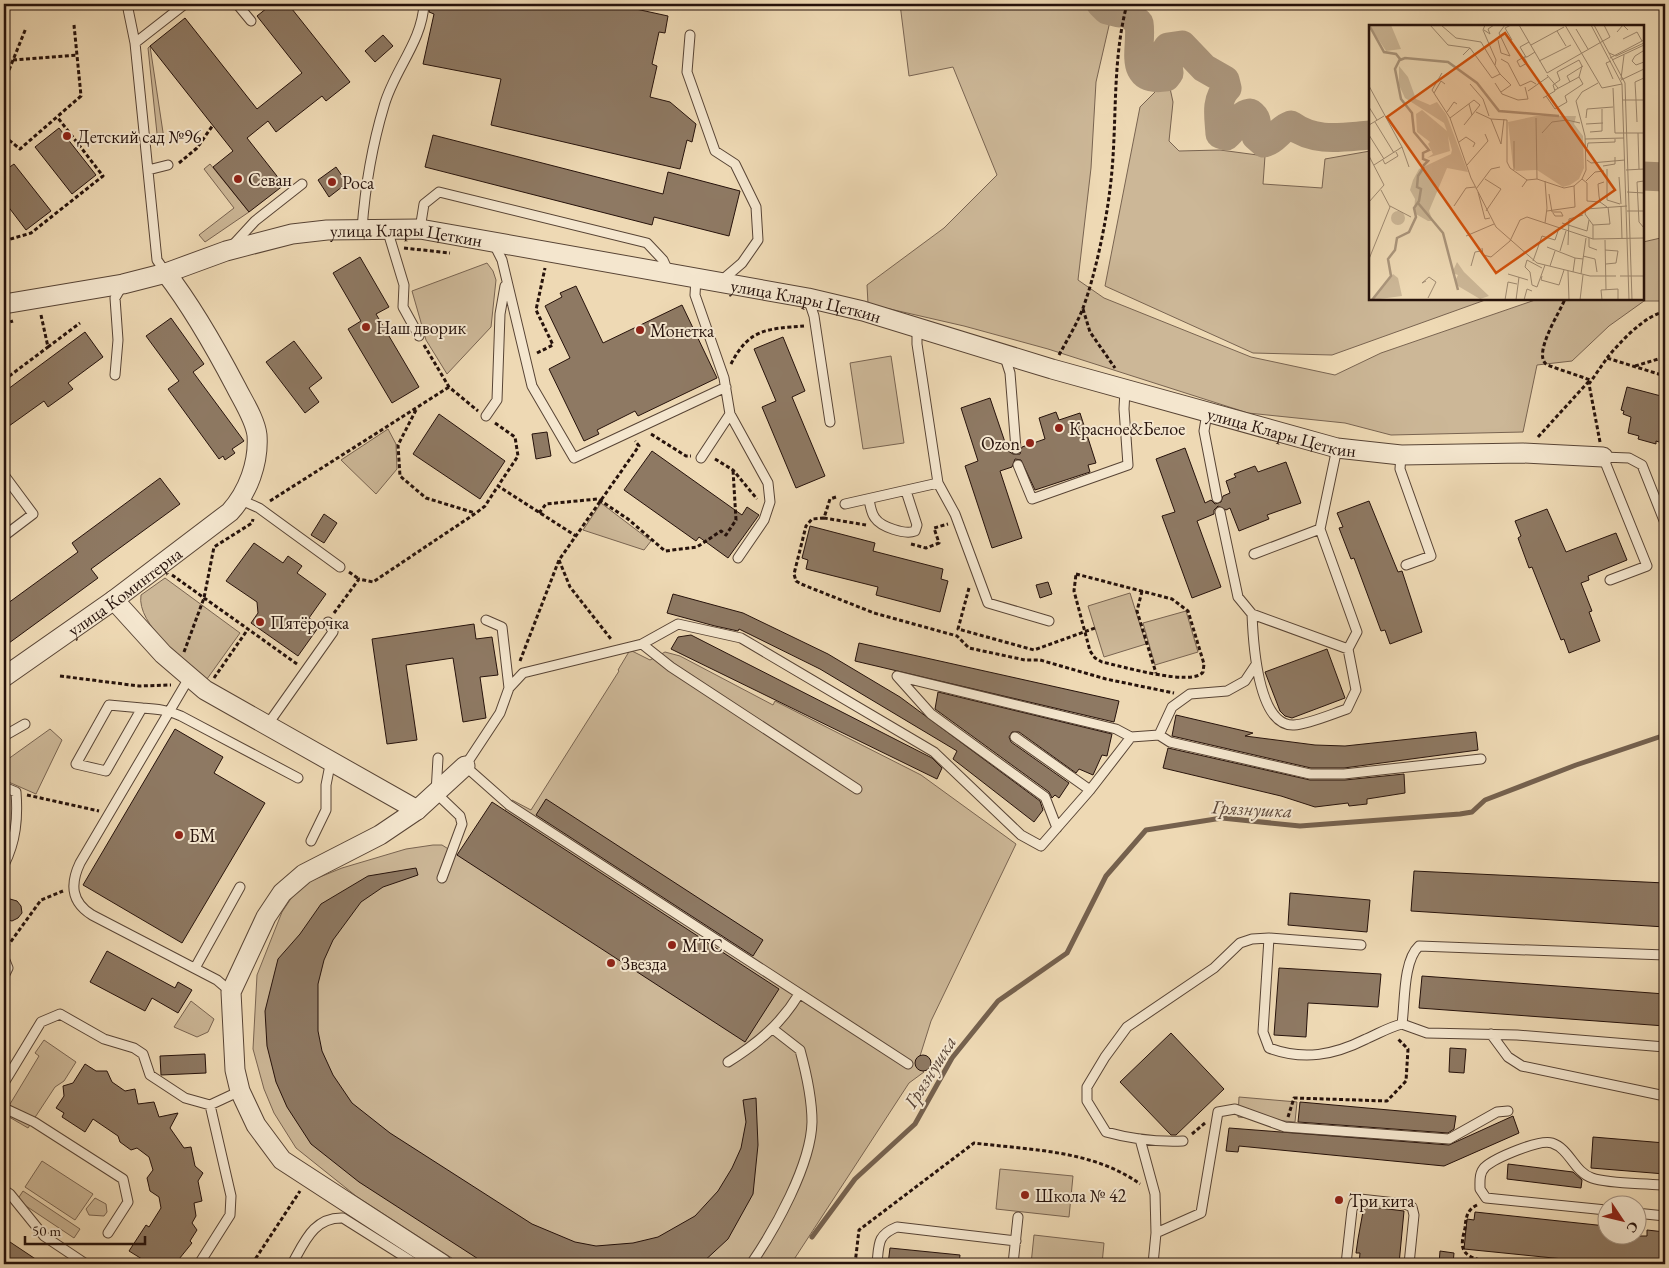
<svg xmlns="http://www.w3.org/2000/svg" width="1669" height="1268" font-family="'EB Garamond',serif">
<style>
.green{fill:#ccb797;stroke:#796451}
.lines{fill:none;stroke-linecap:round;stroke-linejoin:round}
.stream{stroke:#75614e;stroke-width:5}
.river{stroke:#aa957b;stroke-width:29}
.building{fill:#8e7963;stroke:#26120b}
.service-casing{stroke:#584435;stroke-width:11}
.minor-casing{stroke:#584435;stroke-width:21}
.path{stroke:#26120b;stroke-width:3;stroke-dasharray:4 2.5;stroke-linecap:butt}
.service{stroke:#f4e6ce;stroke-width:9}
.minor{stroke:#f4e6ce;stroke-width:19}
.poi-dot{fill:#8f2418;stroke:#f4e6ce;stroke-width:2}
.labels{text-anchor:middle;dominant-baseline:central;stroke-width:4;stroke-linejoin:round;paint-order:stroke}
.poi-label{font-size:18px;fill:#26120b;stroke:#f4e6ce;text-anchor:start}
.street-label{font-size:18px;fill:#26120b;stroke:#f4e6ce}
.water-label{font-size:19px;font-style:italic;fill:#5b4638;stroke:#f4e6ce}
.inset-river{fill:none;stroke:#aa957b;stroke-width:2.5}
.inset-road{fill:none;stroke:#9e8970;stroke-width:1}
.view{fill:#d5520c;fill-opacity:0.15;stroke:#d5520c;stroke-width:2.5}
.inset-edge{fill:none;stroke:#26120b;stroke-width:2.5}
</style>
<rect width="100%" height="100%" fill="#eed9b4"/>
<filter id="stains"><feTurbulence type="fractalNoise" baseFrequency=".004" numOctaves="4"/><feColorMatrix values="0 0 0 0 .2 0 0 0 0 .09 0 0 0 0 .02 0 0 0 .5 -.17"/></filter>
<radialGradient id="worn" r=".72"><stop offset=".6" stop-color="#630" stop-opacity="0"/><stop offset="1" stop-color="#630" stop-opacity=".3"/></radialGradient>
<path class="green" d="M900,4H1114L1096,82L1091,168L1078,280L1104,298L1251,357L1335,375L1381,353L1538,299H1643V242L1665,237V301H1644L1609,326L1572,361L1537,365L1523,432L1391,435L1345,423L1248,413L1048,349L964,326L868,304L867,285L944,228L997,175L953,67L909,76Z
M150,46L164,139L158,143L148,48Z
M1168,79L1173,102L1169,141L1179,151L1220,150L1265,156L1263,184L1322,188L1325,159L1370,151V299H1488L1332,355L1253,353L1105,286L1140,107L1157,90V82Z
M210,164L249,212L205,242L199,235L234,208L204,169Z
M487,263L493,271L496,280L491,327L447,374L426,340L412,291Z
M891,356L904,443L863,449L850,363Z
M388,429L396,444L397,469L376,494L341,460Z
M601,503L651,541L644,550L583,530Z
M165,578L240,633L207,679C187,662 136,625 141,595Z
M1130,593L1146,644L1104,657L1088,606Z
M1186,611L1198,652L1155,665L1143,623Z
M630,650L650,660L665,652L680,656L773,705L775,701L921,775L1016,844L931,1021L920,1056L916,1062L917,1066L924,1072L909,1083L791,1264H461L356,1196L296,1148L274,1113L264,1089L253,1049L257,975L282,912L294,894L310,881L342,868L406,849L433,845H442L458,855L505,811L512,800L531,810L619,671L618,670Z
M50,729L62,740L36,794L4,780V762Z
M191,1001L214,1019L208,1032L197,1037L174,1027Z
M44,1040L76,1062L64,1081L55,1087L28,1128L4,1114L39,1056L35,1053Z
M1239,1097L1297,1102L1295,1122L1238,1117Z
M42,1161L93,1194L75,1220L25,1187Z
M1000,1169L1073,1176L1069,1217L996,1209Z
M23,1191L80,1229L74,1238L17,1200Z
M95,1198L106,1204L107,1212L104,1216L89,1215L86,1209Z
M1034,1235L1104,1243L1102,1264H1031Z"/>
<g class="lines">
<path class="stream" d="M812,1237L855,1179L915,1124L952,1058L998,1001L1067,953L1106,876L1146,830L1222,818L1300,826L1460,814L1472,812L1485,800L1576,765L1665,735"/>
<path class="river" d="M1101,4L1107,10L1119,13
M1130,15L1139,23C1143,46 1126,83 1166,77L1169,73L1166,50L1168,47L1182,45L1204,68L1225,80L1227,88C1215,100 1219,118 1220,134L1226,136C1236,129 1237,115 1250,113C1260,120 1255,126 1256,136L1264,143C1276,140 1279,129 1291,125C1316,143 1342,137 1370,135
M1643,176L1665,177"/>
</g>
<path class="building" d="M272,4H288L350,82L326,101L322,96L276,132L268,121L247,138L284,185L249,212L213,167L233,151L150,46L185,18L257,109L302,73L257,16Z
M430,4H613L668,16L665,33L659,32L652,64L657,66L650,97L670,102L696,124L692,142L687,140L680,169L491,125L501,79L423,64L434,14L429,12Z
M383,35L393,46L375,62L365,51Z
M59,128L96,175L72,194L35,147Z
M433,135L663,194L668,172L740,191L729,236L654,217L652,225L425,167Z
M14,164L51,211L26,230L4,201V171Z
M336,167L347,183L329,197L318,180Z
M360,257L389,307L376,314L419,387L392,403L348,329L361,321L333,273Z
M576,286L603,343L682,305L717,378L638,416L635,411L597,430L599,434L584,441L549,369L570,358L545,306L562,297L560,293Z
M171,318L204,364L193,372L244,441L232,449L235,453L225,460L223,456L219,459L168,389L179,381L146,336Z
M85,332L103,357L68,383L73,389L48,407L44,401L9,426L4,420V392Z
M783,337L805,391L792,397L825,476L796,488L762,407L776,401L754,349Z
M294,341L322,378L309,388L319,402L305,413L266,362Z
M1627,387L1661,396L1660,399L1665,400V444L1656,441V444L1638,439L1639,436L1628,433L1631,417L1623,414L1624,411L1621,410Z
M990,398L1008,451L1013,454H1020L1022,447L1045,439L1039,418L1056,412L1059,420L1080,413L1096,463L1088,465L1090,472L1035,490L1021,460L1015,459L1012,467L1000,471L1022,538L992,548L965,466L978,461L961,408Z
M439,414L505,461L480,499L413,454Z
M547,432L551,456L536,459L532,434Z
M1185,448L1205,503L1211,500L1215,504L1221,502L1223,496L1230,493L1226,481L1236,477L1234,474L1255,466L1258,472L1286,462L1301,503L1267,515L1269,519L1239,531L1230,508L1226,510L1218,506L1214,510V514L1197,521L1221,587L1192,598L1162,516L1175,512L1156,459Z
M652,451L742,515L747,507L759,515L728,558L699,537L696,541L624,490Z
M160,478L180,504L91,569L98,578L9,643L4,636V606L78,552L72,543Z
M1369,501L1398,572L1402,571L1422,632L1390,644L1385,630L1381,631L1354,558L1351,559L1339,528L1343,527L1337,513Z
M1547,509L1566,552L1616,533L1627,560L1588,576L1589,580L1581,583L1592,611L1589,612L1600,641L1569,653L1564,639L1561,640L1532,567L1529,568L1518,538L1521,536L1515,521Z
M324,514L337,523L324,543L311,535Z
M810,526L875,543L873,551L943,569L941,579L948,581L940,612L876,595L878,587L806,569L808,560L802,558Z
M254,543L283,563L288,556L302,566L297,573L326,594L309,618L320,625L298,656L251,623L258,613L257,602L226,581Z
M1048,582L1052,594L1040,598L1036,585Z
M673,594L743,613L828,654L900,697L1040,801L1043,810L1034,822L953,759L957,751L820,669L739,629L738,631L715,626L667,613Z
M474,624L476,639L492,637L498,675L480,677L486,718L463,722L453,658L406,665L417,740L387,744L372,639Z
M691,635L932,758L942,768L937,779L671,649L678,637Z
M859,643L1119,701L1114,722L855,661Z
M1327,649L1345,698L1292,718L1285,716L1280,711L1265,672Z
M938,692L1112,734L1107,756L1102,755L1093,775L1079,769L1076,773L1019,732H1012L1009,737L1011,742L1069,783L1059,798L1055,795L1052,798L1049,792L935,709Z
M1176,715L1253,733L1245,736L1315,745L1345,746L1476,732L1478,750L1344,768H1311L1172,736Z
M175,729L223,757L214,773L265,803L182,943L83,885Z
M1168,748L1310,780H1345L1404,774L1405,793L1367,799V804L1349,806L1348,803L1315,807L1281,796L1163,768Z
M546,799L763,940L753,956L536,815Z
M492,802L779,989L745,1042L457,855Z
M416,868L418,875L383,887L361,902L333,940L324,960L318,984V1031L322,1051L333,1075L352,1103L390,1133L532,1224L575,1242L596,1246L633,1243L658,1237L695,1216L718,1191L732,1168L741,1148L746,1122L743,1100L756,1098L758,1145L753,1194L728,1239L701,1264H486L359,1182L311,1144L287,1107L276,1082L267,1046L265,1011L278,959L300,934L321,904L368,876Z
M1414,871L1665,883V927L1411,911Z
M1290,893L1370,900L1367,932L1288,925Z
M10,899L17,901L21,906L22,913L18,918L12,921L4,919V902Z
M107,951L175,988L178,982L192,990L178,1013L152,998L145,1011L90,982Z
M1279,968L1381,974L1378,1007L1308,1003L1306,1037L1274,1035Z
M1422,976L1665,994V1026L1419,1008Z
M1171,1033L1224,1089L1176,1135H1171L1120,1082Z
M1450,1048L1466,1049L1464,1073L1449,1072Z
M205,1054L206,1073L161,1075L160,1056Z
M915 1063a8 8 0 1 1 16 0a8 8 0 1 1-16 0Z
M85,1064L96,1071H107L112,1082L125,1091L135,1089L138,1104L154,1102L159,1117L178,1113L170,1128L184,1148L191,1147L195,1166L203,1173L198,1181L202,1201L194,1203L196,1216L192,1223L197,1230L190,1241L192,1243L175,1264H150L129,1251L146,1225L149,1227L161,1208L159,1197L150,1191L147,1178L153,1170L149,1157L137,1148L131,1150L120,1142L118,1136L93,1119L85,1132L62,1117L64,1113L56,1108L64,1096L63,1086L73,1083Z
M1300,1102L1456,1116L1454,1129L1448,1133L1298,1122Z
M1513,1116L1519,1133L1444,1166L1239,1146L1238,1152L1226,1151L1229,1128L1449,1145Z
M1593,1137L1665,1143V1174L1591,1168Z
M1508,1164L1573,1172L1582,1180L1581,1188L1507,1179Z
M1364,1206L1404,1211L1399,1264H1359L1360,1253H1356L1358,1239Z
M1475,1212L1606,1226V1236H1647V1230L1665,1232V1264H1613L1464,1249L1467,1219L1474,1220Z
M4,1238L43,1264H4Z
M890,1248L960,1255L959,1264H888Z
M1440,1251L1454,1253L1453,1264H1439Z"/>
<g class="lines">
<defs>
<path id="service" d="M127,4L135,43
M237,4L251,21
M690,35L687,72L715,151L735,164L756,207L758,240L742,263L721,281
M148,170L168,165
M362,229C365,188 372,146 384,106C394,70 422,42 424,4
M387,229L404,285L403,307L419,336
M420,229L424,204L439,192L647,243L663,260L669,273
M494,244L502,260L532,386L574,458L726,387
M232,246L255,221L302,184
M166,273L157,260L135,43L185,4
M696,278L695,295L724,378L730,414L768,483L770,502L764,520L738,558
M808,298L814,316L830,422
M917,327V344L938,483L955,514L988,603L1049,621
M1004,354L1010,373L1016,449
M115,375L118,340L115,298L123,284
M1207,413L1204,431L1217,498
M486,416L497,400L500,314L505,286
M1401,455L1400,469L1431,556L1406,565
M701,458L730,414
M1018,465L1032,499L1128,465L1124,409L1125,390
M4,475L33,514L4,536
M869,499C870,505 871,513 875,518C881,527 905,535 915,531L917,525L906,491
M241,500L259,508L340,567
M845,504L938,483
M1220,512L1238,597L1252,614L1348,649
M1254,554L1320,529
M1610,580L1647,566L1603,457L1629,458L1642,465L1665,523
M1252,614C1253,639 1257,727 1294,725C1309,724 1332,714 1347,709L1356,690L1348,649L1357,632L1320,529L1337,448
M486,620L502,627L509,688
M642,644L671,667L857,789
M189,678L80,863C70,884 71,902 92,915L217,980L231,992
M142,708L109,705L76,764L106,771L142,708C157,709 168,710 181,716L298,778
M268,724L333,632L328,622
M1159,735L1170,742L1310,774H1344L1481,759
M4,736L25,724
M1015,737L1090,790
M438,758L436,793L460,816L462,824L442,878
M4,787L16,792C18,818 16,841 4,865
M1057,828L1045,797L931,714L897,676L1116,729L1131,737
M311,841L326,810V785L331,760
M1269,938L1263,1032L1269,1048C1304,1061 1334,1055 1366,1039C1378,1034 1389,1027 1402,1024
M1665,955L1419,946C1403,961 1405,1002 1402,1024L1427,1033L1517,1035L1665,1047
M4,958L8,968L4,976
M195,968L240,887
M1491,1034L1508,1057L1522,1066L1665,1096
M728,1062C758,1043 781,1024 799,994
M908,1064L509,805L465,766L500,713L509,688L523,673L642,644L678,624L741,638L934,752L1021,835L1041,846L1090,790L1131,737L1159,735L1172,707L1190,694L1227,691L1245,681L1255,666
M4,1083L41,1022L60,1014L104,1039L134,1048L143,1054L150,1075L185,1098L210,1105L240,1091
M4,1108L34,1122L123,1179L128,1202L108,1233
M1140,1139L1155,1194L1156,1233L1153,1264
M1183,1141C1158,1142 1131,1139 1106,1132L1087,1101V1087L1105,1057L1127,1027L1214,968L1240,943L1252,939L1269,938L1361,945
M4,1190L10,1194L44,1236L86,1264
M1606,1210L1486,1198L1480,1189C1480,1181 1479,1173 1485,1167C1495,1158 1539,1139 1552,1143C1570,1149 1574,1172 1592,1178C1609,1184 1642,1183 1661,1185
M1636,1213L1665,1216
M1156,1233L1201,1213L1218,1112L1235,1109L1285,1127L1449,1139L1497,1112L1508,1111
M199,1264L230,1215L231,1196L210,1105
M292,1264C305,1241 314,1217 343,1218L416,1264
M751,1264C775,1229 811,1165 812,1122C812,1099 806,1072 800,1050L773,1029
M877,1264C879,1244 877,1235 897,1227L1016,1241
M1013,1264L1018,1217
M1346,1264L1352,1210L1354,1203L1360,1199L1405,1204L1412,1207L1414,1215L1409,1264"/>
<g id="minor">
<path id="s1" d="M4,304L123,284L166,273L226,251L292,234L327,230L420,229L808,298L863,311L1052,369L1337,448L1401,455L1523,453L1603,457"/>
<path d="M114,600L163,654L205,690L417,810"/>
<path id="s2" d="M4,677L114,600L230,512C248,492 259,463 257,435C255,419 243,401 236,387C215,347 193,308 166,273"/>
<path d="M442,1264L282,1160L256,1125L240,1091L235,1070L231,992L266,917L282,893L304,874L380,835L417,810L465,766"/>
</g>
</defs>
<use href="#service" class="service-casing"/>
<use href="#minor" class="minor-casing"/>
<path class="path" d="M6,4L8,31L7,72
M13,60L77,55
M4,74L9,70L26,28
M4,136L20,149L81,96L74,25
M179,163L197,148L213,125
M4,235L8,240
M4,241L31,233L103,176L58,118
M404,248L450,253
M1083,309L1090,332L1115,368
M41,315L48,347L80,323
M4,324L13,321
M424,345L449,387L478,411
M537,353L553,345L536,310L545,268
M1059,355C1067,340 1077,324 1083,308C1095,276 1106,223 1110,189C1118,127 1111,65 1127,4
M1607,358C1619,343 1646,314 1665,312
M731,364C749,328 768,329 804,326
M1635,366L1665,357
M4,380L48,347
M416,410L398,445L400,476L426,498L475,513
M495,423L515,437L518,456L498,486
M651,434L686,456H691
M1538,437L1590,380C1583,377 1548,366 1546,364C1533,353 1560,312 1565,299
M1600,442L1589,384L1607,358L1665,376
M715,459L733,470L757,499
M836,497L830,499L824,518L866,525
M270,501L449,387
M539,513L546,504L598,499L628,519L665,551L697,547L721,531L726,535L736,520L733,470
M824,518L812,519L806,526L794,574L796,581L801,584L874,613L957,636L969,648L1025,660H1040L1106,679L1174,693
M911,544L926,548L939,543L934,528L948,524
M559,560L570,587L611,639
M349,572L359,579
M1076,574L1172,599L1188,611L1204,664L1203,672C1192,687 1121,666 1102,662L1095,658L1090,651L1074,591Z
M172,575L297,664
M969,588L958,629L1034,650L1095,628
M1142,591L1137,611L1156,673
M334,613L359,579L373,582L476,513L485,506L498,486L576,536
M184,652L204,598L214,547L252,523L253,519
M520,661L559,560L639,446L635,441
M60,676L139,686L171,685
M214,678L248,629
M27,795L99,811
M7,947L41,900L63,891
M1288,1117L1294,1098L1387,1101L1406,1081L1408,1049L1397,1038
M1192,1134L1205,1123
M1477,1205C1467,1210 1466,1217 1465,1228C1464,1233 1461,1242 1463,1248C1467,1264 1507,1263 1521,1264
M252,1264L300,1191
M855,1264L859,1230L974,1143C1030,1150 1093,1150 1140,1184"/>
<use href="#service" class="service"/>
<use href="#minor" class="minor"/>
</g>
<g class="poi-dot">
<circle cx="67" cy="136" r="5"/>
<circle cx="238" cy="179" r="5"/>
<circle cx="332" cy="182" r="5"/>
<circle cx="366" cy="327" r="5"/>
<circle cx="640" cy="330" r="5"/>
<circle cx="1059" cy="428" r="5"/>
<circle cx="1030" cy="443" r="5"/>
<circle cx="260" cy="622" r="5"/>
<circle cx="179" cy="835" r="5"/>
<circle cx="672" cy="945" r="5"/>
<circle cx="611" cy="963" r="5"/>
<circle cx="1025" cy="1195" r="5"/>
<circle cx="1339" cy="1200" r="5"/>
</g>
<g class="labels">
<g class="poi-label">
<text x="77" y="136">Детский сад №96</text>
<text x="248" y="179">Севан</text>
<text x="342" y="182">Роса</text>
<text x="376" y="327">Наш дворик</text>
<text x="650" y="330">Монетка</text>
<text x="1069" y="428">Красное&amp;Белое</text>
<text x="1020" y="443" text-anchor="end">Ozon</text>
<text x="270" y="622">Пятёрочка</text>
<text x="189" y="835">БМ</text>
<text x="682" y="945">МТС</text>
<text x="621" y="963">Звезда</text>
<text x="1035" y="1195">Школа № 42</text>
<text x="1349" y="1200">Три кита</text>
</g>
<g class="street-label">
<text stroke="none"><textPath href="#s1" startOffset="412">улица Клары Цеткин</textPath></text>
<text stroke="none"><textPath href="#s1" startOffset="818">улица Клары Цеткин</textPath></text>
<text stroke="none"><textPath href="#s1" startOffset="1312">улица Клары Цеткин</textPath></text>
<text stroke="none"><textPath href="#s2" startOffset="148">улица Коминтерна</textPath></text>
</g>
<g class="water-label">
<text transform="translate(1252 809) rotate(3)">Грязнушка</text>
<text transform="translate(930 1072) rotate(-58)">Грязнушка</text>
</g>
</g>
<g transform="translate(1369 25)">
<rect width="275" height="275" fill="#eed9b4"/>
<path d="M0,0H22L32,24L17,26ZM30,41L39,52L47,74L61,80L68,77L77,89L99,147L78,143L60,186L64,196H59L45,188L46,174L41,165L44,155L50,144L82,129L83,125L79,111L81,126L58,133L64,129L59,119L61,117L48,107L47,89L53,85L78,106L75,98L36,73L30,60ZM167,91H207L205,99L214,111L215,143L210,154L201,160L194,162L168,145L147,146L144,141L139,97ZM22 193a7 7 0 1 1 14 0a7 7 0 1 1-14 0ZM88,237L95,247L120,271L111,274L89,261L86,256L89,250L83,248ZM24,249L29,253L33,271L3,275Z" fill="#ccb797"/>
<path class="inset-river" d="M0,0L15,27L27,29L31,34L26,44L32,74L43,88L45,107L60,125L54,128V134L59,136L54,141M31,35L36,33L79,37L108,58L130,86L190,91M49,178L74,208L89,265M3,275L22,251L19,234L26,225L28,213L40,207L47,192L45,183L50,176L52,164L48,162L49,151L55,142"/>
<path class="inset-road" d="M61,0L79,20L101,23M72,0L87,13L112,17L131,49L123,53L101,23L94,30M116,0L114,5L127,35L126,40M142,0L136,3L143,15M150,0L178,48M196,0L233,63L253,59M222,0L253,59L260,275M225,0L256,58L263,275M207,4L219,24M115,5L121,9L119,4L125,0M188,6L197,21M248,7L254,0L259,5M254,14L268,7L273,16M129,15L132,28L141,31L130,8L136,0M162,20L195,2M274,26L266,31L263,36L267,40L275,37M240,28L247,31L275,18M155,32L158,38L151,42L148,36L155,32H158L166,27M157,32L151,22L160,17M241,33L275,15M132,34L139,38L151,61L162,56L167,59M243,35L275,20M170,36L202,20M242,36L237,38L244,54M73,48L63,65L81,93L102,153L127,202L168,238L221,251H247M178,48L241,12L235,0M131,49L142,60L132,67M178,50L189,63M252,54L255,30M252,55L275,44M201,57L198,51L214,41M126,58L133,69L149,75L159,74L156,62M101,59L114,74L120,91M0,61L33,122L5,140M244,63L246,108H275M159,66L179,52M65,68L72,56L76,59M177,71L186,84L198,77L196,71L214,59L210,52L186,65M174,73L186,66L184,60L191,55L188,47L210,35L213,41L210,52M254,75H267L266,57L275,53M0,82L8,95M78,87L85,77L88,79M107,87L122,94L138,95V137L141,143L158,155M81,93L105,75L111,80L103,90M167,93L168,154M217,93L218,84L244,82M122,94L132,119L135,94M6,97L25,128M268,97L267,75H275M217,99L234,98M0,100L15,91M95,100L103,90L100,79M221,107L233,106V84M173,108L183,97L198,95L211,98M269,108L270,144M0,110L15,134M216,114L255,113M145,116V145M90,117L97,112L106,118L104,122M33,122L40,142M218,123L219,118L246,117V114M0,131L15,160L0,177M14,135L16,139L29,131L27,127M218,135L222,138L256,135M98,140L119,116L116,109M234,141L246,139V132M238,144V175L251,179M257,145L275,144M250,152L252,179M116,154L132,164L117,186M213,154L218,158V176L231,177M176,156L178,183L176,198M217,156L226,147L235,146M275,156L268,157L270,197L275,203M235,157L229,159L230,171L231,177L238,182M153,162L158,155L168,154L195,163L205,161L213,154L217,145L216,111L207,76L213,67L229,58M107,164L122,144L131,142M109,167L116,194L121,193M258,167L275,168M180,169L183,187H192L194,191H186L184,188M21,181L42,192M85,181L97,163L106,162M252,181L253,214M178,186L206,182L205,161M258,186H275M158,192L224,214L275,213M193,198L218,206L220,195M224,200L241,199L239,182M97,211L125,199M220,213V222L228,225M224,214V200L216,189L217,184L258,181M236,215L237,265M199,220L200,194L214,190M178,222L206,233M113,223L114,230L122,232L141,216L151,195L158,192M236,225L249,226L247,238L237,239M191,226L197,206M214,231L226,234L228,247M0,234L21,182L12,165M164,236L173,211L186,215L190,203M102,241L106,227L112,226M181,241L186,226M173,243L158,235L156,242L161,247L163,260L168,262L176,240M199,246L200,275M204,247L206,233L214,234L217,213M139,249L159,255M212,249L214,234M173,251L172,255L190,260L195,245M251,251H275M57,256L53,258L60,252L67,257L59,273M39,275H86M136,275L139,257L148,259M147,275L150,252M155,275L158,264L163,266M211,275L214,250M233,275L232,265L249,264V275"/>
<path class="view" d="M136,8L246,165L127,248L18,92Z"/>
<rect width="275" height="275" class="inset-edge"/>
</g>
<rect width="1669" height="1268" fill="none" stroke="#eed9b4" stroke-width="20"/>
<rect x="5" y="5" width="1659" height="1258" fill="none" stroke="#26120b" stroke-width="2.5"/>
<rect x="10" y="10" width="1649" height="1248" fill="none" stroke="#26120b"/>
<g transform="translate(1622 1220) rotate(125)"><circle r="24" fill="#f4e6ce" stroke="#a29180"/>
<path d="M0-4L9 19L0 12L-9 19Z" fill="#8f2418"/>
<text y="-8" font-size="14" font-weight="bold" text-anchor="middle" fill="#26120b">С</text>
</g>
<path d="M25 1236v8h120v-8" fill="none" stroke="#26120b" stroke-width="2.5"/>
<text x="32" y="1236" font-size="15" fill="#26120b" stroke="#f4e6ce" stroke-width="4" paint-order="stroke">50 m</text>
<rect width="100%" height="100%" filter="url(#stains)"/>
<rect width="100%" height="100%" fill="url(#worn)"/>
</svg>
